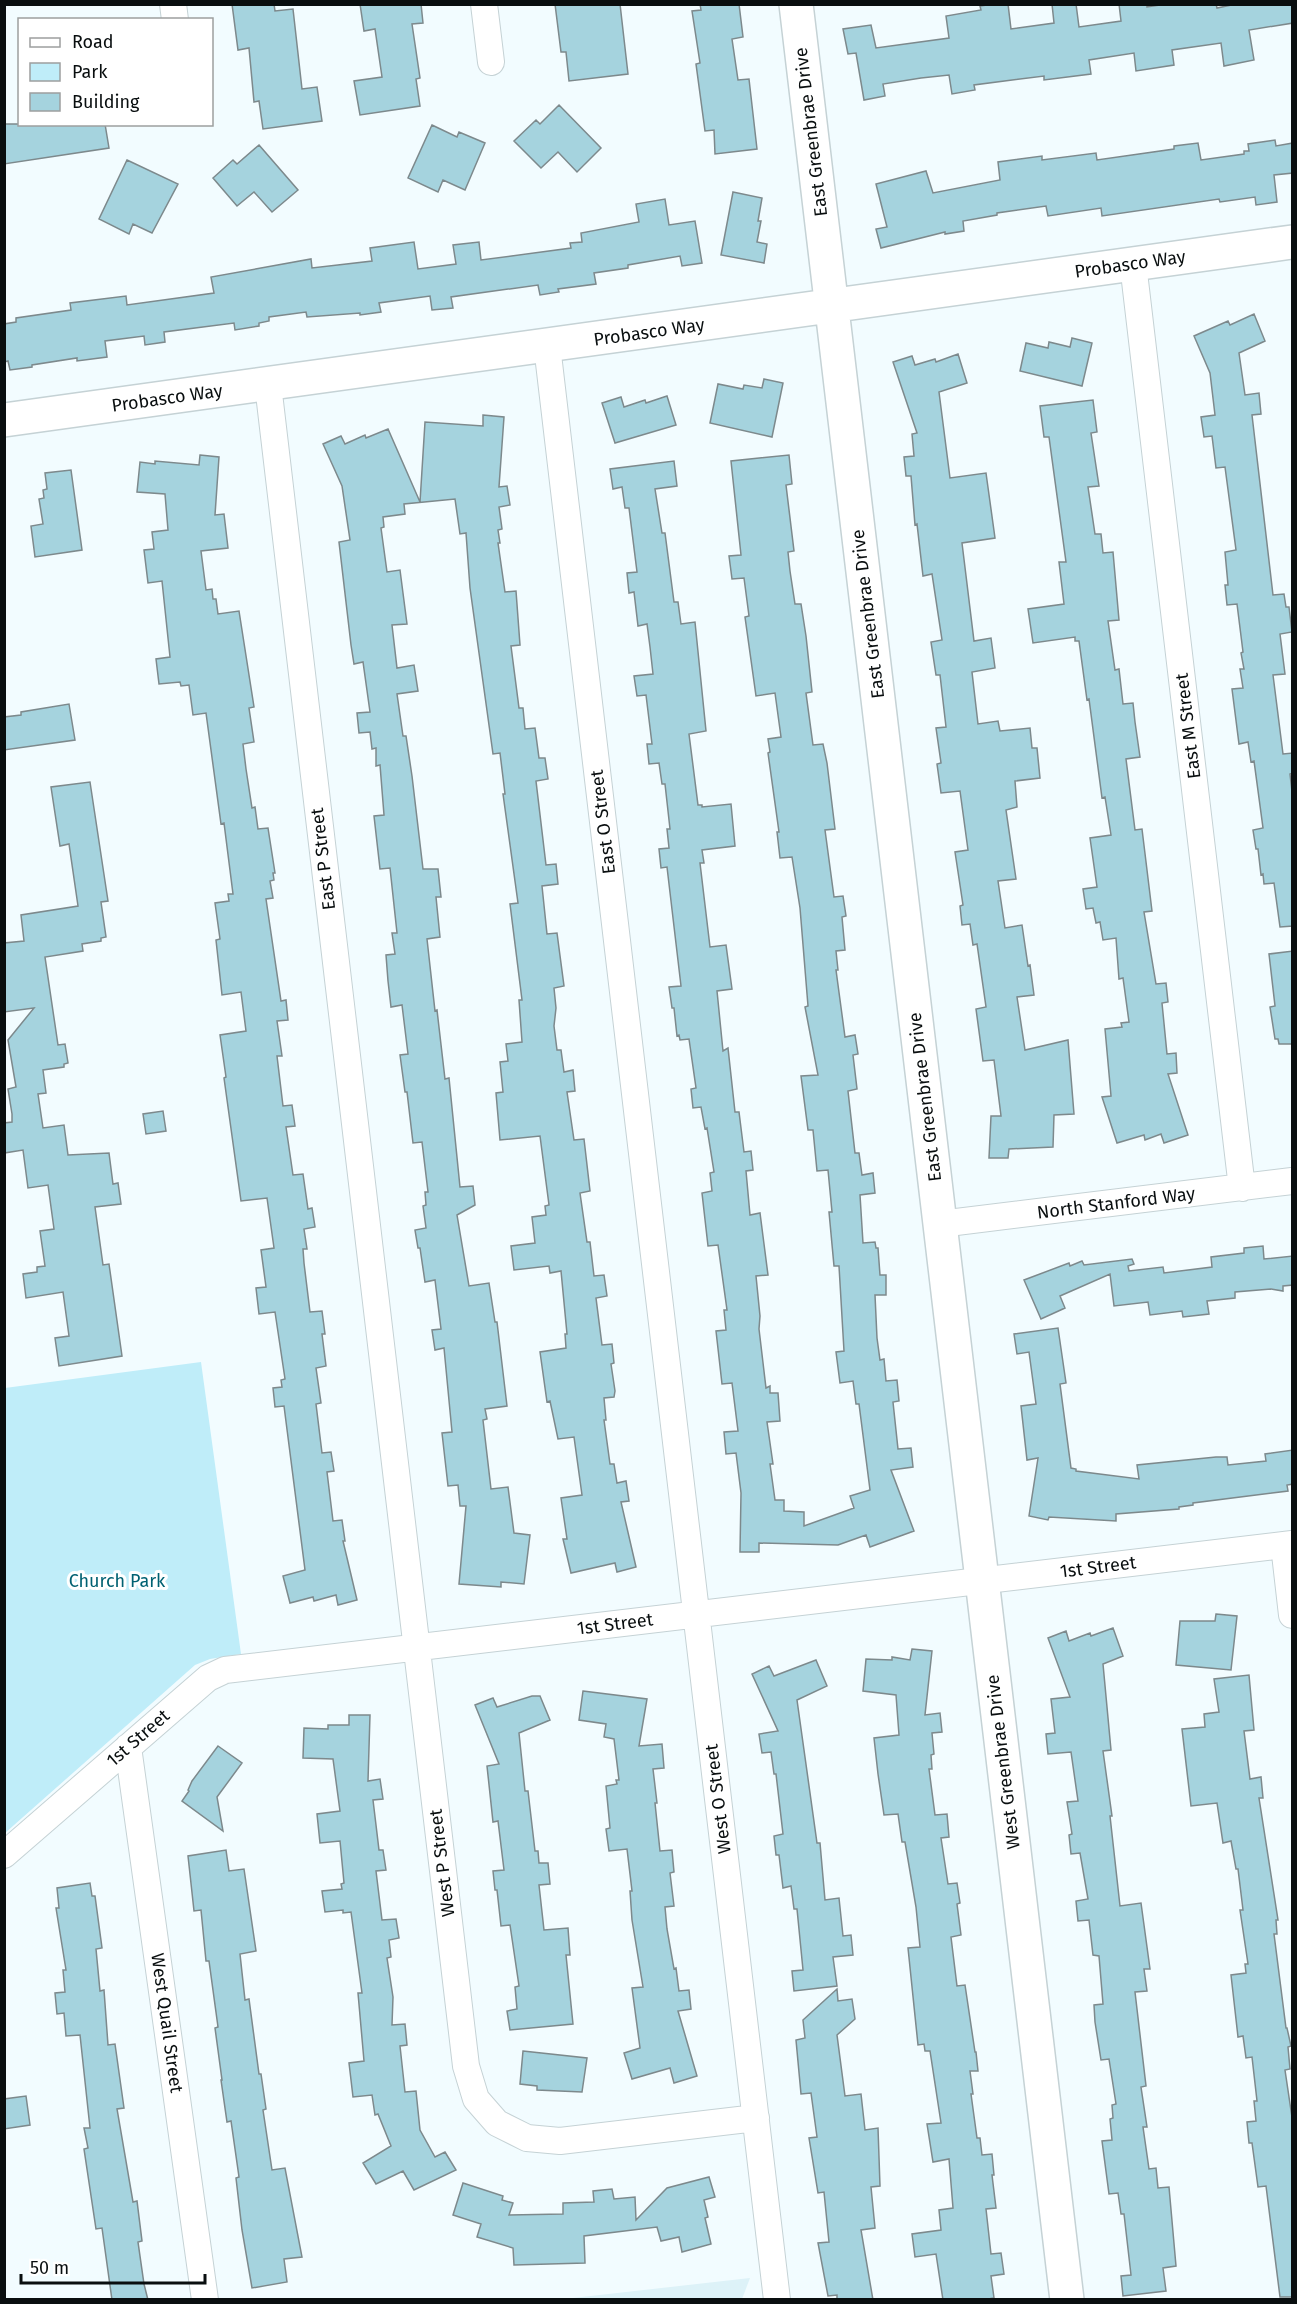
<svg xmlns="http://www.w3.org/2000/svg" width="1297" height="2304" font-family="'Fira Sans',sans-serif">
<style>
.built{fill:#ddf2f8}
.green{fill:#bfedf9}
.building{fill:#a5d3de;stroke:#7d898c;stroke-width:1.5}
.lines{fill:none;stroke-linecap:round;stroke-linejoin:round}
.minor-casing{stroke:#c5d2d5;stroke-width:28}
.tertiary-casing{stroke:#c5d2d5;stroke-width:36}
.minor{stroke:#fff;stroke-width:26}
.tertiary{stroke:#fff;stroke-width:33}
.labels{text-anchor:middle;dominant-baseline:central;stroke-width:6;stroke-linejoin:round;paint-order:stroke}
.street-label{font-size:18px;fill:#090e0f;stroke:#fff}
.park-label{font-size:18px;fill:#006172;stroke:#fff}
</style>
<rect width="100%" height="100%" fill="#f2fcff"/>
<path class="built" d="M750,2278L742,2299H564Z"/>
<path class="green" d="M201,1362L241,1654L210,1659L195,1665L5,1833V1388Z"/>
<path class="building" d="M232,4H274L275,11L293,9L302,89L317,87L322,121L263,129L259,101L254,102L249,48L238,50Z
M360,4H421L423,23L412,24L420,78L416,79L420,106L360,115L354,81L382,77L375,29L364,31Z
M555,4H620L628,74L569,81L566,52H561Z
M700,4H739L743,37L732,39L738,80L749,79L757,149L715,154L714,130L705,131L696,64L700,63L692,11L701,10Z
M994,4H1008L1011,29L1054,23L1052,4H1076L1079,27L1121,21L1119,4H1147V7L1167,4H1216L1217,8L1236,4H1293V23L1249,30L1254,60L1224,66L1221,43L1172,50L1174,65L1136,71L1134,53L1089,60L1091,74L1044,80V76L974,85L975,90L952,94L949,75L921,78L883,84L885,96L864,100L856,53L848,54L843,29L871,25L876,48L949,38L946,16L981,10L980,6Z
M559,105L601,148L577,172L558,152L541,168L514,141L536,120L540,124Z
M4,124H105L109,148L4,164Z
M432,125L457,137L459,132L485,143L465,190L443,180L438,192L408,178Z
M1275,140L1276,146L1293,143V173L1274,175L1277,202L1256,205L1255,197L1220,202L1219,199L1102,216L1101,208L1048,216L1046,206L997,213V215L963,221L964,231L945,234V232L881,248L876,229L887,227L876,184L926,171L933,193L1000,180L998,162L1042,156V160L1096,153L1097,160L1174,149V146L1198,143L1201,160L1244,154V151H1249L1248,144Z
M259,145L298,190L272,212L254,192L237,206L213,178L233,160L237,164Z
M127,160L178,184L152,233L133,224L129,234L99,219Z
M733,192L762,198L758,221H761L757,242L767,244L764,263L721,255Z
M665,199L669,225L695,221L702,263L682,266L680,256L628,265V268L594,273L596,284L558,289L559,292L540,295L538,285L451,297L453,308L432,310L430,296L379,303L381,312L360,315V313L307,317L306,312L269,317V321L259,323V326L235,330L234,323L164,332L165,342L145,345L144,336L105,341L107,357L77,361V358L32,365V367L10,370L8,361L4,362V324L16,322V318L71,310L70,303L126,296L127,305L214,293L211,277L311,259L312,268L372,261L370,248L414,242L418,269L456,264L453,245L479,242L481,260L571,248L570,243L582,242L581,233L639,222L636,204Z
M1254,314L1265,341L1239,353L1245,395L1259,393L1261,414L1252,415L1273,595L1284,594L1286,607H1289L1292,632L1280,634L1285,674L1273,675L1283,754L1293,753V773L1290,774L1293,800V926L1280,927L1274,883L1264,884L1263,874L1261,875L1258,849H1256L1253,830L1263,828L1254,761L1251,762L1248,742L1239,744L1232,689L1243,688L1240,669H1244L1241,653L1243,652L1237,604L1227,605L1225,585H1228L1225,552L1236,550L1225,467L1216,468L1212,436L1204,437L1201,417L1215,415L1210,373L1194,336L1228,321L1230,325Z
M1072,338L1092,343L1082,386L1020,371L1026,343L1048,348L1049,342L1070,347Z
M958,354L967,383L939,392L950,478L986,473L995,538L962,543L974,641L991,638L995,668L972,672L978,724L998,721L1000,731L1030,728L1032,748H1037L1040,778L1015,781L1017,807L1006,810L1016,879L998,881L1005,928L1022,925L1028,966L1030,965L1034,995L1017,997L1025,1050L1068,1040L1074,1114L1054,1115L1053,1147L1009,1149L1008,1158H989L991,1116H1001L994,1060L983,1061L976,1009L986,1007L977,944L973,945L970,924L962,925L960,906L963,905L955,852L968,850L960,791L941,793L937,764L941,763L936,728L946,727L940,675H936L931,642L942,640L932,574L923,576L917,524L915,525L911,476H906L904,457L914,456L912,434L917,433L893,362L912,356L915,365L935,359L936,362Z
M764,379L783,383L772,437L710,423L718,384L743,389L744,385L762,388Z
M667,396L676,425L615,443L602,403L621,397L624,407L645,400L646,403Z
M1093,400L1097,432L1091,433L1099,486L1088,487L1095,534H1101L1103,553L1113,552L1119,620L1108,621L1115,670L1119,669L1123,704L1133,703L1135,722L1140,757L1126,759L1135,830L1142,829L1152,911L1144,912L1156,984L1166,983L1168,1002L1162,1003L1167,1054L1176,1053L1177,1073L1168,1074L1188,1135L1164,1143L1161,1134L1145,1140L1144,1135L1117,1143L1102,1097L1111,1096L1105,1029L1122,1027L1121,1023L1129,1022L1123,978L1119,979L1116,938L1103,940L1100,922L1096,923L1093,908L1086,909L1083,889L1097,887L1090,838L1111,835L1105,797L1102,798L1089,699L1087,700L1079,641H1075V637L1033,643L1028,609L1064,604L1059,562H1066L1049,437H1044L1040,406Z
M483,415L504,417L499,487L507,486L510,505L499,507L502,529L498,530L500,543H498L505,592L516,591L520,645L511,646L519,708H523L525,729L535,728L539,758H545L548,779L536,781L546,865L556,864L558,884L542,886L547,934L557,933L564,986L554,988L556,1008L554,1026L557,1050H561L564,1072L573,1070L575,1091L567,1092L574,1140L584,1139L590,1191L580,1193L587,1242H590L594,1276L604,1275L607,1296L596,1298L602,1345L612,1344L614,1363L611,1364L615,1391L614,1397L604,1398L606,1420H604L610,1464H614L617,1483L626,1481L629,1501L621,1502L636,1567L617,1572L615,1563L571,1573L563,1539H567L561,1498L582,1495L574,1437L558,1439L550,1401L547,1402L540,1352L566,1348L565,1334H567L561,1271L550,1273L549,1266L514,1270L511,1246L535,1243L532,1217L546,1215L545,1206L549,1205L540,1136L500,1140L496,1093L503,1092L500,1062L508,1061L506,1044L522,1042L519,1000H522L510,904L518,903L503,794H505L500,753L493,754L470,588L466,533L460,534L455,499L404,504L405,514L383,517L384,527L381,528L387,572L400,570L407,624L392,625L397,668L414,665L418,691L397,694L403,736H406L412,776L423,869H438L441,897H436L440,937L427,939L435,1011L437,1010L445,1079L449,1078L460,1187L473,1186L475,1205L457,1215L469,1286L489,1283L495,1322H497L507,1406L485,1409L487,1419L483,1420L491,1489L508,1487L514,1533L530,1535L524,1584L501,1582V1587L459,1584L466,1506H460L458,1485L448,1486L442,1433L452,1432L444,1348L435,1350L432,1330L441,1329L435,1280L425,1282L420,1248H418L415,1230L426,1228L423,1206L426,1205L425,1192H428L422,1142L413,1143L407,1092H405L400,1055L408,1054L402,1005L391,1007L388,981L386,955L395,954L392,933H397L390,868L380,869L374,816L384,815L380,765L376,766V748L372,749L370,732L359,733L357,713L370,712L363,662L354,664L351,645L339,542L350,540L342,486L323,444L341,436L345,444L365,435L366,438L388,429L420,502L425,422L483,426Z
M200,455L219,457L215,515L224,514L228,548L201,551L206,590L212,589L213,599H216L218,614L239,611L254,707L249,708L254,742L243,744L246,769L252,808L255,807L258,829L268,828L275,873H273L274,880L270,881L273,898L266,899L281,1001L286,1000L288,1020L277,1021L282,1056H277L283,1106L292,1105L295,1126L286,1127L293,1175L303,1174L308,1209L312,1208L315,1227L304,1229L307,1249H303L304,1263L310,1312L322,1311L325,1334H322L326,1366L316,1368L321,1403L316,1404L322,1453L331,1452L334,1471L327,1472L333,1521L342,1520L345,1541H343L357,1600L338,1605L336,1595L314,1601L313,1597L290,1603L283,1576L305,1570L284,1406L275,1407L273,1388L282,1387L281,1380L285,1379L275,1312L259,1314L256,1288L266,1287L261,1250L274,1248L267,1198L241,1201L224,1078L226,1077L220,1035L246,1031L241,992L222,995L216,940L220,939L215,903L229,901L228,894H233L224,823L221,824L206,713L193,715L189,685L181,686L180,682L159,684L156,659L170,657L162,581L148,583L144,550L154,549L152,532L168,530L165,494L137,492L140,462L155,464V461L199,465Z
M789,455L792,484L786,485L794,551L788,552L790,571L795,604H801L806,636L812,692L806,693L813,745L823,744L827,763L835,829L825,830L834,897L843,896L846,916L842,917L845,950L836,951L838,970H836L845,1037L855,1035L858,1054L853,1055L857,1089L848,1091L855,1153H859L862,1175L873,1173L875,1193L860,1195L863,1243L875,1242L876,1248H878L880,1275H886V1295H875L877,1338L880,1360L884,1359L886,1381L897,1380L899,1401L893,1402L898,1449L911,1448L913,1467L891,1470L914,1531L870,1547L866,1535L838,1545L759,1543V1552H740L741,1493L736,1453L726,1454L724,1432L738,1431L732,1383L722,1384L716,1331L726,1330L724,1310H727L718,1245L708,1246L702,1193L712,1191L710,1173L714,1172L707,1128L705,1129L701,1107L693,1108L691,1089L696,1088L689,1039L680,1040L679,1035L677,1036L674,1008H672L669,987L681,986L667,867L661,868L659,849L669,848L667,829H670L665,784H662L659,763L649,764L647,744H652L646,695L637,696L634,676L653,674L650,647L647,624L638,626L634,592L629,593L627,573L637,572L629,508H625L622,487L613,489L610,469L674,461L677,486L655,489L662,533H665L674,602H678L681,624L695,622L706,731L689,734L698,805H702V807L731,804L735,846L702,850L704,863H700L710,947L726,945L732,989L717,991L723,1051L728,1048L735,1112H739L744,1152L751,1151L753,1170L746,1171L750,1215L760,1213L768,1275L756,1276L760,1316L759,1329L766,1388L770,1386V1393H778L780,1421L767,1422L773,1464H770L775,1500H784V1511L804,1512V1526L854,1508L850,1496L870,1490L859,1404H856L853,1381L840,1383L836,1352L844,1351L839,1266H834L829,1212H832L828,1170L817,1171L813,1130H808L801,1076L818,1075L805,1007L808,1006L800,908L792,857L780,858L777,832H779L768,753L770,752L768,739L781,737L775,693L756,696L745,617L749,616L744,578L732,579L729,556L741,555L731,461Z
M71,470L82,550L35,557L31,526L43,524L39,499L44,498L43,490L47,489L45,473Z
M69,704L75,740L4,750V717L21,715V712Z
M90,782L108,901L101,902L106,937L101,938V941L82,944L83,951L45,957L58,1045L65,1044L68,1063L64,1064V1067L43,1070L46,1093L38,1094L43,1128L64,1125L68,1155L109,1153L113,1184L118,1183L121,1204L95,1207L103,1265L109,1264L122,1356L59,1366L55,1338L69,1336L63,1292L26,1298L23,1274L37,1272V1267L45,1266L40,1231L54,1229L48,1185L28,1188L23,1150L4,1153V1123L12,1122V1114L8,1089L16,1087L8,1040L34,1008L4,1012V943L24,941L21,915L78,906L69,844L60,846L51,787Z
M1293,951V1044H1279L1278,1039H1275L1270,1007L1275,1006L1269,954Z
M163,1111L166,1131L146,1134L143,1114Z
M1263,1246L1264,1259L1293,1256V1285L1283,1286V1291L1271,1289L1235,1292V1298L1207,1301L1209,1314L1183,1317L1182,1311L1150,1315L1148,1302L1114,1306L1110,1274L1060,1296L1065,1308L1041,1319L1024,1280L1069,1263L1070,1266L1082,1261L1084,1265L1132,1259L1134,1264L1128,1266L1129,1271L1163,1267L1164,1273L1212,1267L1211,1257L1244,1253V1248Z
M1058,1328L1066,1383L1060,1384L1071,1468L1076,1469V1471L1139,1479L1137,1465L1216,1457H1227L1228,1465L1266,1461L1265,1454L1293,1450V1484L1287,1485L1288,1491L1193,1503V1505L1179,1507V1509L1116,1514V1521L1049,1517L1048,1520L1029,1516L1038,1458L1027,1460L1021,1406L1036,1404L1029,1352L1017,1354L1014,1334Z
M1216,1614L1237,1616L1231,1670L1176,1665L1180,1621H1215Z
M1113,1628L1123,1656L1103,1664L1111,1750L1103,1751L1112,1816H1110L1120,1906L1141,1903L1150,1969H1144L1147,1991L1135,1992L1146,2086L1141,2087L1147,2127H1143L1149,2169L1156,2168L1158,2188L1169,2187L1176,2266L1163,2268L1166,2291L1123,2296L1121,2276L1131,2275L1124,2214H1121L1118,2193L1109,2194L1102,2141L1112,2140L1110,2119L1113,2118L1112,2105L1116,2104L1109,2059L1101,2060L1095,2022L1094,2005L1103,2004L1099,1956L1093,1955L1089,1920L1078,1921L1076,1901L1088,1899L1080,1853L1071,1854L1069,1835L1072,1834L1067,1802L1078,1801L1071,1752L1048,1754L1046,1734L1055,1733L1051,1699L1070,1697L1048,1638L1066,1631L1069,1641L1090,1633L1091,1636Z
M912,1649L932,1651L925,1715L940,1713L942,1732L932,1733L934,1754L931,1755L932,1769H929L935,1815L947,1814L949,1837L941,1838L948,1884L957,1883L960,1903L957,1904L961,1935L951,1937L957,1986L965,1985L975,2052H976L978,2071H970L973,2094H971L977,2138H980L982,2155L992,2154L994,2175H992L996,2208L986,2209L991,2254L1001,2253L1004,2274L991,2276L994,2298L982,2300H943L936,2254L915,2257L912,2234L941,2230L939,2210L953,2208L949,2159L933,2162L927,2124L941,2123L930,2051H925L924,2044L918,2045L908,1948L920,1947L916,1907L905,1842H902L898,1814L884,1815L878,1774L874,1738L899,1735L896,1695L863,1691L866,1659L892,1660V1657L910,1660Z
M816,1660L827,1686L797,1700L817,1843H820L825,1900L839,1898L843,1936L851,1935L853,1955L833,1957L837,1986L794,1991L792,1971L803,1970L797,1909H794L791,1886L783,1888L779,1855H776L774,1836L783,1834L776,1774H774L771,1752L762,1753L759,1734L778,1731L752,1674L769,1666L774,1676Z
M1249,1675L1254,1730L1244,1731L1250,1779L1261,1777L1263,1798H1259L1278,1920H1276L1277,1934H1274L1286,2028H1287L1291,2046L1288,2047L1290,2069L1285,2070L1293,2124V2297H1280L1266,2186L1258,2187L1252,2143H1249L1247,2122L1256,2121L1254,2101H1257L1252,2057L1246,2058L1243,2036L1238,2037L1231,1975L1246,1973L1245,1964H1248L1240,1910H1243L1238,1869H1236L1231,1841L1223,1843L1217,1803L1191,1806L1182,1729L1205,1727L1204,1714L1219,1712L1214,1679Z
M583,1691L647,1699L639,1746L662,1744L664,1768L653,1769L657,1803H655L660,1851L672,1850L674,1872L670,1873L674,1906L665,1907L667,1929L674,1969L676,1968L679,1991L689,1990L691,2009L678,2011L697,2076L674,2083L670,2068L632,2079L624,2053L640,2048L632,1988L643,1987L632,1920L630,1891H632L627,1849L609,1851L606,1829L610,1828L606,1786L617,1784L616,1780H619L614,1739L604,1737L606,1724L579,1720Z
M532,1696H540L550,1720L519,1733L525,1791H528L535,1851H538L539,1863H548L550,1884L539,1885L544,1930L568,1928L570,1955H566L573,2024L510,2030L507,2011L517,2009L515,1987L519,1986L510,1925L501,1926L497,1890H495L493,1871L504,1870L498,1821L493,1822L487,1766L499,1764L475,1705L493,1698L497,1707Z
M349,1715H370L368,1781L380,1779L383,1799L373,1800L379,1850H383L386,1870L376,1871L382,1920L396,1919L399,1938L389,1940L391,1957L387,1958L393,1997L392,2025L405,2024L407,2045L400,2046L405,2092L416,2091L420,2130L435,2157L445,2152L456,2170L414,2190L403,2171L376,2184L363,2163L391,2146L378,2114L375,2115L372,2095L353,2097L349,2063L364,2061L358,1993H362L351,1912L343,1913V1910L325,1912L322,1891L342,1889L341,1884L344,1883L340,1841L320,1843L317,1814L340,1811L333,1759L303,1758L304,1728L328,1729V1725H349Z
M218,1746L242,1763L217,1797L223,1831L182,1801L189,1791L188,1790L192,1781Z
M226,1850L229,1871L244,1869L256,1951L240,1954L245,2000L249,1999L259,2074H261L266,2109L263,2110L272,2170L285,2168L302,2257L284,2259L287,2282L252,2288L242,2230L236,2178L239,2177L231,2121L227,2122L221,2080H222L215,2028L218,2027L209,1961H206L201,1910L194,1911L188,1856Z
M90,1883L92,1896H95L102,1948L96,1949L100,1991L104,1990L108,2045L115,2044L124,2108L117,2109L133,2202L137,2201L142,2241L138,2242L144,2284L148,2300H112L102,2228L96,2229L84,2149L88,2148L84,2128H90L80,2035L66,2036L64,2013L57,2014L55,1993L65,1992L63,1970H66L56,1908H59L57,1888Z
M837,1989L838,2001L852,1999L855,2019L837,2035L845,2096L861,2094L865,2130L878,2128L880,2186L871,2187L875,2228L861,2230L873,2300H837V2295L828,2296L818,2243L829,2242L824,2192L818,2193L809,2138L817,2137L811,2093L801,2094L796,2040L805,2038L803,2020Z
M523,2051L587,2058L582,2092L537,2090V2086L520,2084Z
M26,2096L30,2125L4,2129V2099Z
M709,2177L715,2197L704,2200L708,2217L705,2218L711,2244L682,2252L679,2237L661,2241L657,2227L584,2236L585,2263L514,2265L513,2248L477,2237L481,2224L453,2215L463,2183L503,2196L502,2200L513,2203L509,2215L563,2214V2203L594,2202L593,2191L612,2189L614,2199L635,2197L636,2220L667,2188Z"/>
<g class="lines">
<defs>
<path id="minor" d="M173,4L175,20
M484,4L491,62
M1133,264L1242,1188
M547,346L777,2300
M268,385L466,2066L476,2099L497,2123L527,2138L560,2141L756,2118
M940,1224L1292,1181
M1284,1545L1292,1615
M128,1747L205,2300
M4,1855L208,1678L225,1670L1292,1544"/>
<path id="tertiary" d="M796,4L1067,2300
M4,420L1292,242"/>
</defs>
<use href="#minor" class="minor-casing"/>
<use href="#tertiary" class="tertiary-casing"/>
<use href="#minor" class="minor"/>
<use href="#tertiary" class="tertiary"/>
</g>
<g class="labels">
<g class="street-label">
<text transform="translate(811 132) rotate(-97)">East Greenbrae Drive</text>
<text transform="translate(1130 264) rotate(-8)">Probasco Way</text>
<text transform="translate(649 332) rotate(-8)">Probasco Way</text>
<text transform="translate(167 398) rotate(-8)">Probasco Way</text>
<text transform="translate(868 614) rotate(-97)">East Greenbrae Drive</text>
<text transform="translate(1188 726) rotate(-97)">East M Street</text>
<text transform="translate(603 822) rotate(-97)">East O Street</text>
<text transform="translate(323 859) rotate(-97)">East P Street</text>
<text transform="translate(925 1097) rotate(-97)">East Greenbrae Drive</text>
<text transform="translate(1116 1203) rotate(-7)">North Stanford Way</text>
<text transform="translate(1098 1567) rotate(-7)">1st Street</text>
<text transform="translate(615 1624) rotate(-7)">1st Street</text>
<text transform="translate(138 1738) rotate(-41)">1st Street</text>
<text transform="translate(1003 1762) rotate(-97)">West Greenbrae Drive</text>
<text transform="translate(718 1799) rotate(-97)">West O Street</text>
<text transform="translate(442 1863) rotate(-97)">West P Street</text>
<text transform="translate(167 2023) rotate(82)">West Quail Street</text>
</g>
<g class="park-label">
<text x="117" y="1581">Church Park</text>
</g>
</g>
<rect width="1297" height="2304" fill="none" stroke="#090e0f" stroke-width="12"/>
<rect x="18" y="18" width="195" height="108" fill="#ffffff" stroke="#9d9f9f" stroke-width="1.5"/>
<rect x="30" y="38" width="30" height="9" fill="#ffffff" stroke="#9d9f9f" stroke-width="1.5"/>
<text x="72" y="48" font-size="18" fill="#090e0f">Road</text>
<rect x="30" y="63" width="30" height="18" fill="#bfedf9" stroke="#9d9f9f" stroke-width="1.5"/>
<text x="72" y="78" font-size="18" fill="#090e0f">Park</text>
<rect x="30" y="93" width="30" height="18" fill="#a5d3de" stroke="#9d9f9f" stroke-width="1.5"/>
<text x="72" y="108" font-size="18" fill="#090e0f">Building</text>
<path d="M21 2274v9h184v-9" fill="none" stroke="#090e0f" stroke-width="3"/>
<text x="30" y="2274" font-size="18" fill="#090e0f" stroke="#ffffff" stroke-width="4.5" paint-order="stroke">50 m</text>
</svg>
